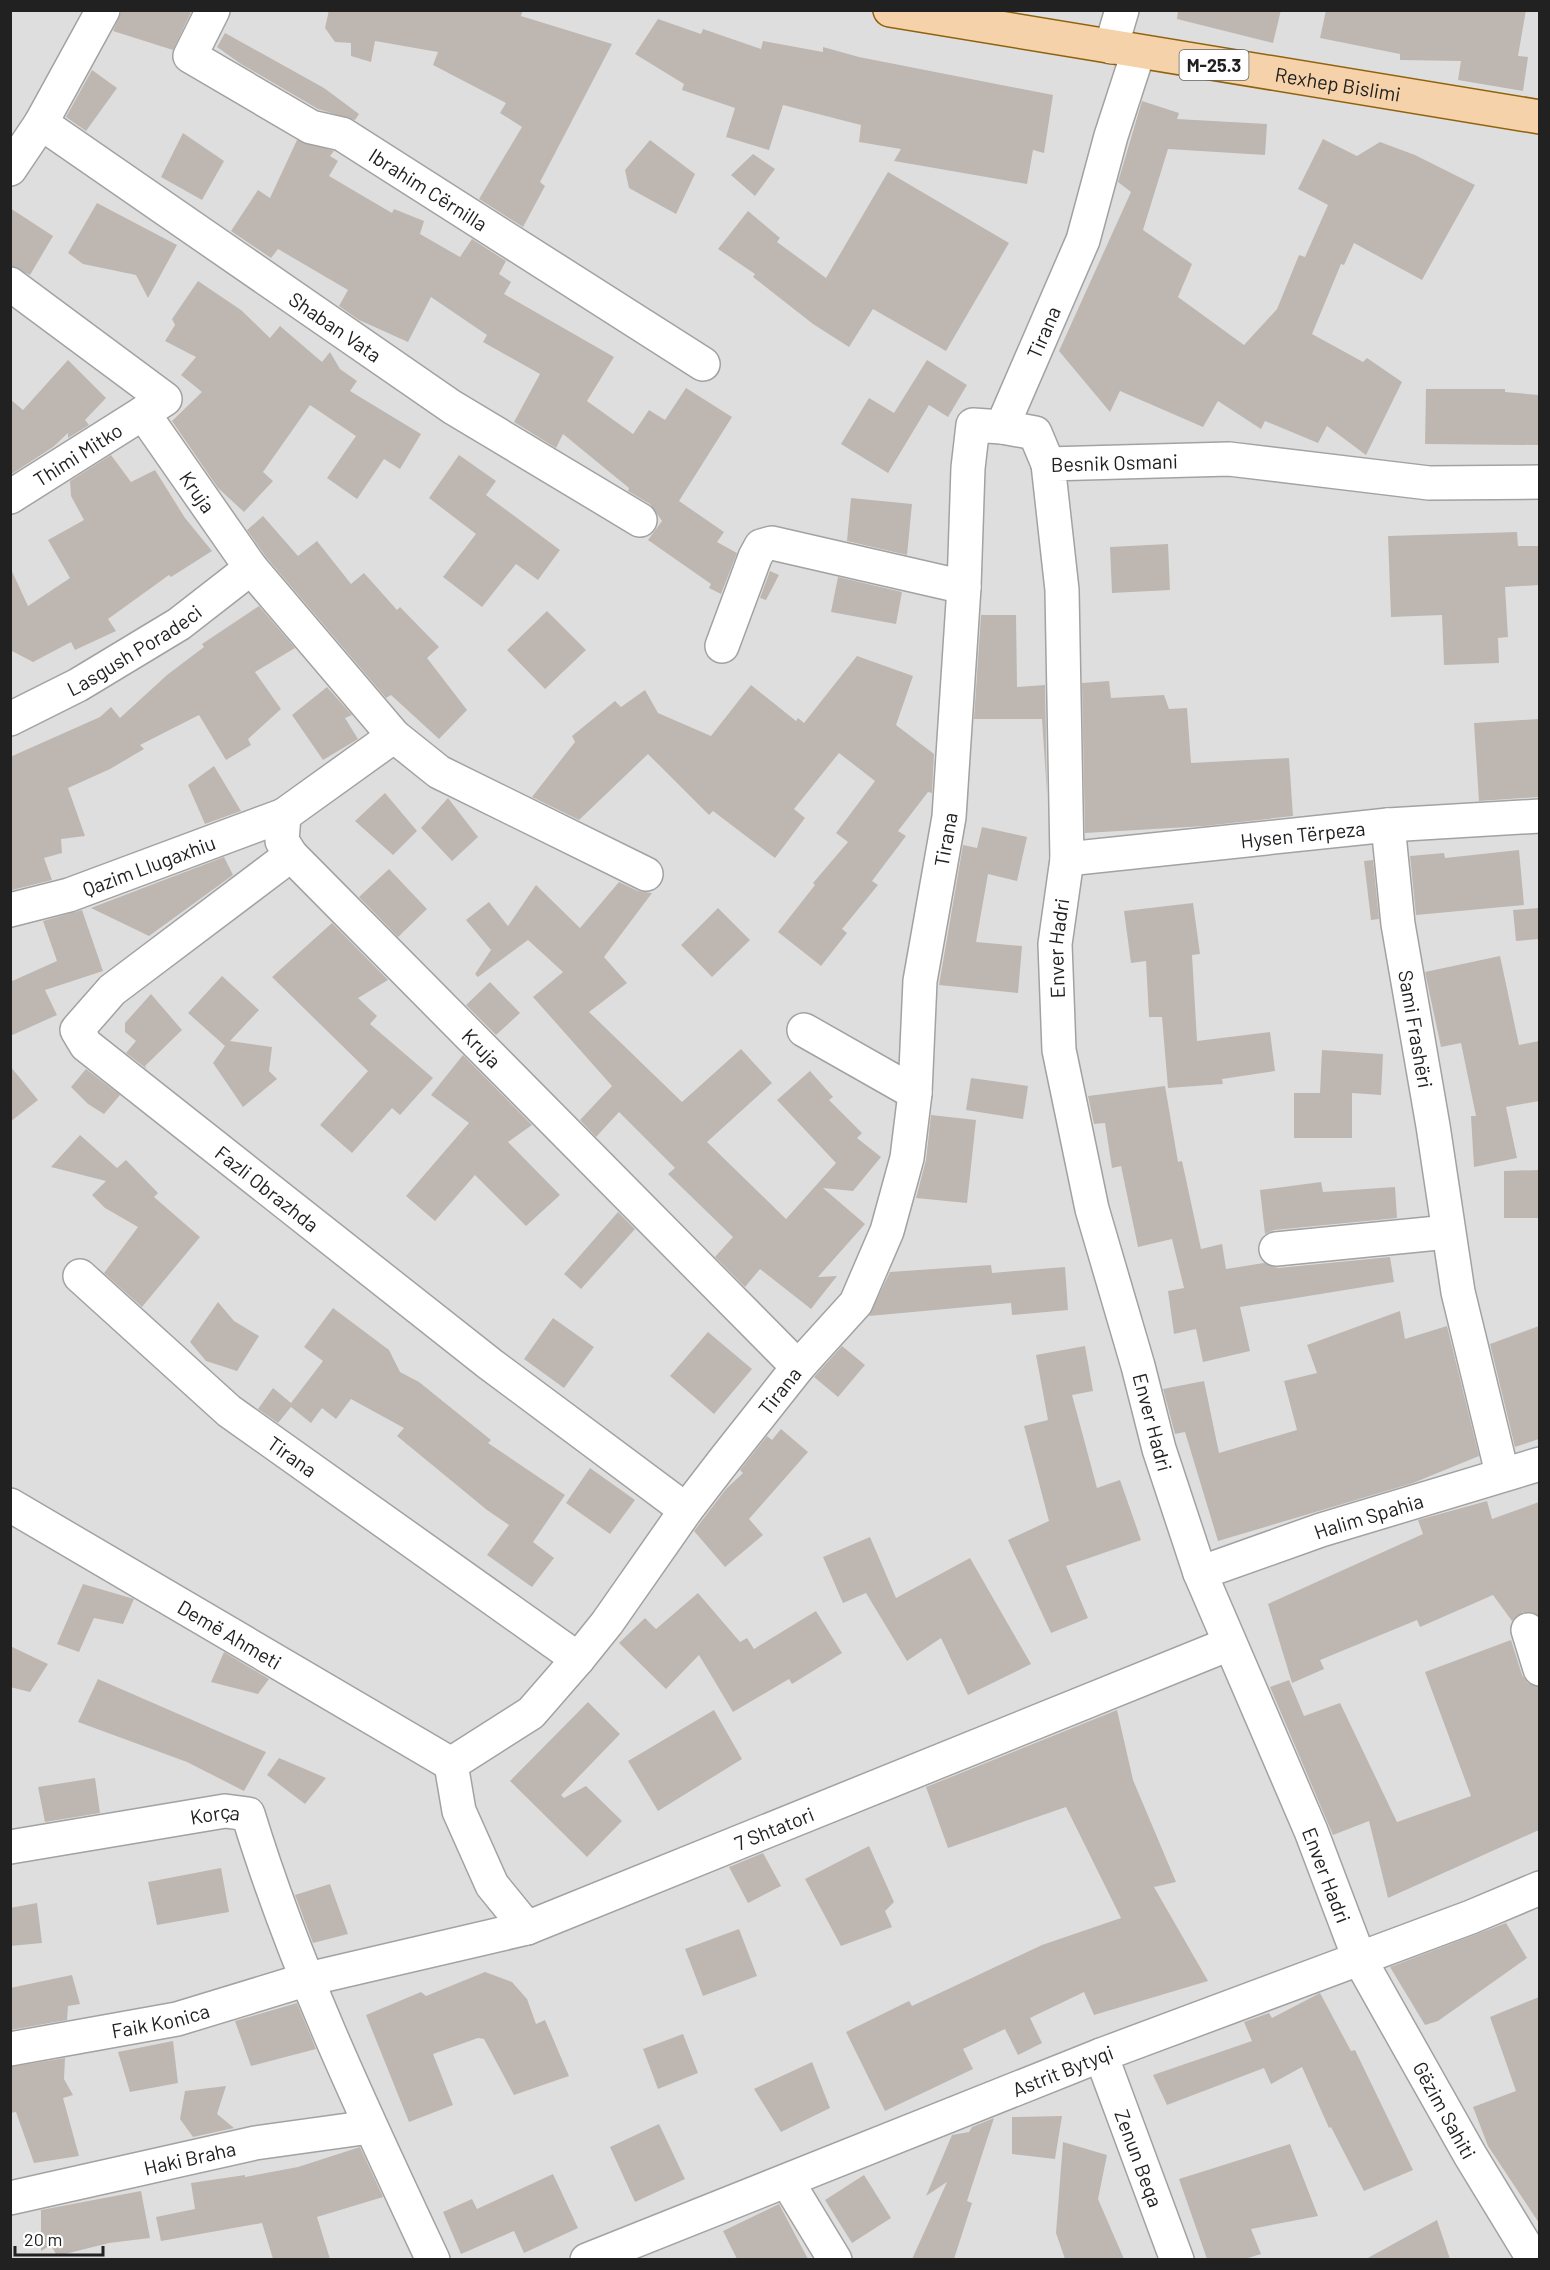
<svg xmlns="http://www.w3.org/2000/svg" width="1550" height="2270" font-family="Barlow,sans-serif">
<style>
.residential{fill:#dfdede}
.building{fill:#beb7b1}
.lines{fill:none;stroke-linecap:round;stroke-linejoin:round}
.minor-casing{stroke:#a2a2a2;stroke-width:36}
.tertiary-casing{stroke:#a2a2a2;stroke-width:36}
.primary-casing{stroke:#91620d;stroke-width:36}
.minor{stroke:#fff;stroke-width:33}
.tertiary{stroke:#fff;stroke-width:33}
.primary{stroke:#f5d2a9;stroke-width:33}
.labels{text-anchor:middle;dominant-baseline:central;stroke-width:6;stroke-linejoin:round;paint-order:stroke}
.shield{fill:#fff;stroke:#646464;stroke-width:1.5}
.shield-label{font-size:18px;font-weight:bold;fill:#212121}
.street-label{font-size:20px;fill:#212121;stroke:#fff}
</style>
<rect width="100%" height="100%" fill="#f0ede8"/>
<path class="residential" d="M11,11H1539V2259H11Z"/>
<path class="building" d="M122,10H192L173,50L113,31Z
M329,10H523L521,16L612,44L540,182L545,186L523,227L479,199L522,127L500,113L506,103L433,65L438,52L375,41L371,62L351,56V43L335,42L325,28Z
M1178,10H1281L1273,43L1177,19Z
M1326,10H1526L1518,56L1528,57L1523,91L1458,80L1461,61L1400,60V54L1320,38Z
M658,19L701,34L703,29L761,49L763,41L823,52V47L859,57L1053,95L1044,153L1033,150L1027,184L894,161L901,149L859,142L861,125L783,105L769,150L726,137L735,108L682,90L684,84L635,54Z
M225,33L324,88L359,114L355,120L318,109L241,64L217,47Z
M92,70L117,88L86,131L66,117Z
M1142,101L1179,113L1177,119L1267,124L1265,155L1168,149L1143,230L1192,264L1178,297L1244,345L1277,309L1299,255L1305,257L1328,205L1298,189L1323,139L1357,156L1380,142L1415,155L1475,185L1422,280L1354,243L1344,265L1341,264L1312,334L1363,362L1367,358L1402,382L1366,455L1327,426L1318,443L1265,421L1261,429L1218,401L1203,427L1120,391L1110,412L1059,351L1131,192L1118,182Z
M183,133L224,161L202,200L161,177Z
M297,140L334,151L330,156L338,161L329,176L392,213L394,209L424,221L420,234L460,257L472,239L506,261L499,274L511,282L504,294L614,357L587,401L633,434L649,410L665,420L686,388L732,417L679,501L724,532L717,542L737,553L721,594L709,588L711,584L648,540L662,521L650,504L628,491L629,488L563,434L556,448L514,422L540,374L483,342L487,335L431,297L408,342L359,320L339,306L348,290L278,249L271,258L231,231L258,190L270,198Z
M650,140L695,174L676,214L629,188L625,170Z
M753,154L775,169L755,196L731,175Z
M888,172L1009,243L946,351L873,309L849,347L813,324L753,277L755,274L718,249L748,211L780,238L777,242L826,278Z
M97,203L177,245L148,298L136,275L83,264L68,253Z
M10,208L53,236L30,275L10,266Z
M198,281L241,310L270,338L280,326L322,362L330,352L340,369L357,381L350,391L421,434L400,469L384,459L357,499L327,478L356,436L310,405L263,472L273,481L244,512L218,488L172,421L202,392L181,375L196,357L165,341L175,325L172,319Z
M68,360L106,398L85,420L89,425L68,438V433L53,447L10,475V399L23,410Z
M927,360L967,385L948,417L929,405L888,473L841,444L869,398L894,413Z
M1426,389H1505V392L1539,395V445L1425,444Z
M111,455L131,482L155,470L185,518L212,551L171,577L169,575L108,619L116,631L75,650L71,642L33,662L10,650V567L28,606L70,578L48,540L84,520L71,496L70,481Z
M459,455L496,481L486,495L560,550L538,580L516,564L482,607L443,577L476,534L429,498Z
M851,498L912,504L907,555L847,541Z
M263,516L298,556L317,541L351,584L364,573L397,610L400,607L439,647L427,658L467,710L439,739L391,695L386,698L266,557L247,530Z
M1517,532L1518,546H1539V585L1505,587L1508,637L1498,638L1499,663L1444,665L1442,615L1391,617L1388,536Z
M1168,544L1170,590L1112,593L1110,547Z
M770,571L779,575L766,600L760,598Z
M838,577L902,592L896,624L831,612Z
M259,606L295,648L255,672L281,709L248,739L251,745L226,760L199,715L140,745L144,749L110,769L68,788L85,836L61,839L62,853L44,858L52,880L12,890L10,757L100,717L111,707L120,718L167,675L204,647L202,644Z
M547,611L586,650L545,689L507,650Z
M981,615H1016L1017,687L1045,685L1047,794L1042,719H974Z
M857,656L913,676L896,725L934,754L932,793L928,792L898,831L906,836L872,881L878,885L842,929L847,933L821,966L778,932L815,885L813,883L848,842L836,833L875,781L839,753L794,809L805,818L775,858L713,811L709,815L648,754L579,820L532,797L575,742L572,736L615,701L621,707L645,690L658,713L711,736L751,685L796,721L798,718L804,723Z
M1109,681L1111,698L1164,695L1169,709L1187,708L1191,763L1289,758L1293,816L1205,826L1085,833L1082,683Z
M327,687L352,715L345,718L358,739L323,760L292,715Z
M1539,719V797L1479,801L1474,723Z
M214,766L241,811L205,824L188,785Z
M385,793L417,831L393,855L355,821Z
M448,798L478,837L452,861L421,828Z
M982,827L1027,837L1017,881L988,874L976,942L1022,946L1018,993L939,985L963,845L977,848Z
M1519,850L1524,905L1416,915L1410,856L1444,853L1445,858Z
M224,857L233,875L149,936L91,908Z
M1373,860L1379,919L1371,920L1364,861Z
M389,869L427,909L398,937L359,897Z
M619,882L638,891L652,893L604,957L627,983L589,1012L682,1102L741,1049L772,1083L707,1142L786,1219L836,1163L777,1100L810,1071L833,1097L829,1100L862,1133L857,1138L881,1157L853,1191L823,1188L865,1224L818,1277L837,1276L811,1309L760,1269L745,1287L715,1257L733,1237L668,1174L675,1168L619,1112L596,1137L580,1120L612,1086L533,997L563,972L528,940L478,977L475,974L491,950L466,920L489,902L508,926L536,885L580,928Z
M1193,903L1200,954L1192,955L1197,1041L1270,1032L1275,1071L1222,1079L1223,1084L1168,1088L1162,1017H1149L1146,961L1131,963L1124,911Z
M718,908L750,940L712,977L681,945Z
M1539,908V939L1516,941L1513,910Z
M82,910L103,971L45,990L57,1015L10,1036V982L57,961L43,921Z
M332,923L388,980L358,998L377,1016L370,1024L433,1078L400,1115L392,1108L352,1153L320,1125L368,1071L272,977Z
M1500,956L1519,1045L1539,1041V1101L1506,1107L1517,1158L1474,1167L1471,1116H1476L1461,1043L1441,1047L1425,972Z
M222,976L259,1010L230,1041L272,1047L269,1071L277,1079L243,1107L213,1063L225,1046L188,1013Z
M490,982L520,1013L496,1035L466,1005Z
M151,994L182,1030L145,1066L147,1069L126,1053L136,1041L125,1032V1023Z
M1322,1050L1383,1054L1381,1095L1352,1093V1138H1294V1093H1320Z
M463,1055L532,1125L508,1142L560,1195L526,1226L475,1175L435,1221L406,1196L469,1123L431,1095Z
M10,1066L38,1100L10,1122Z
M86,1069L120,1095L104,1114L88,1104L71,1087Z
M971,1078L1028,1086L1023,1119L966,1110Z
M1165,1086L1178,1162L1182,1161L1201,1249L1222,1244L1226,1269L1264,1263L1278,1268L1390,1257L1394,1282L1240,1307L1250,1351L1203,1362L1196,1329L1174,1334L1168,1291L1184,1288L1172,1239L1138,1247L1121,1166L1112,1168L1105,1123L1094,1124L1088,1096Z
M931,1115L976,1120L967,1203L916,1198L926,1160Z
M80,1135L117,1168L126,1160L158,1193L154,1197L200,1237L142,1307L104,1273L138,1227L105,1208L92,1195L106,1181L51,1167Z
M1539,1170V1218H1504V1171Z
M1321,1182L1323,1192L1395,1187L1397,1218L1274,1230L1265,1234L1260,1190Z
M618,1212L635,1229L581,1289L564,1274Z
M991,1265L992,1273L1065,1267L1068,1310L1012,1315L1011,1303L869,1316L890,1272Z
M218,1302L234,1321L259,1336L237,1371L206,1361L190,1342Z
M333,1308L389,1350L400,1372L419,1382L491,1440L488,1443L565,1495L533,1542L554,1558L532,1587L487,1555L509,1525L487,1510L397,1436L404,1428L351,1399L336,1419L322,1408L311,1423L291,1407L278,1423L258,1409L273,1388L291,1403L323,1361L304,1347Z
M1400,1311L1405,1339L1447,1326L1479,1456L1413,1483L1218,1541L1185,1432L1175,1434L1163,1389L1204,1381L1219,1453L1297,1430L1284,1381L1317,1373L1307,1345Z
M553,1318L594,1347L564,1388L524,1359Z
M1539,1326V1439L1515,1447L1490,1344Z
M708,1332L752,1369L714,1414L670,1376Z
M842,1346L865,1365L838,1397L814,1377Z
M1085,1346L1093,1391L1072,1395L1097,1488L1120,1480L1141,1540L1066,1566L1088,1618L1051,1633L1008,1540L1049,1521L1024,1426L1048,1420L1036,1355Z
M781,1429L808,1452L749,1519L763,1535L725,1567L694,1531L726,1489L743,1473L740,1470L767,1436L772,1440Z
M590,1468L635,1500L610,1534L566,1503Z
M1487,1501L1492,1519L1539,1502V1616L1523,1612L1512,1621L1493,1595L1420,1627L1417,1620L1320,1660L1324,1669L1292,1683L1268,1604L1423,1534L1418,1520Z
M870,1537L896,1598L970,1558L1031,1664L968,1695L941,1638L907,1661L866,1593L843,1603L823,1557Z
M83,1584L134,1599L123,1624L94,1618L79,1652L57,1644Z
M698,1593L740,1642L747,1638L754,1649L816,1611L842,1653L792,1684L789,1679L733,1712L699,1655L666,1689L619,1643L645,1618L656,1629Z
M1511,1640L1522,1675L1528,1683L1539,1687V1830L1388,1898L1369,1821L1333,1835L1270,1687L1289,1680L1304,1716L1340,1703L1397,1822L1471,1796L1425,1672Z
M10,1646L48,1664L30,1692L10,1687Z
M224,1652L269,1679L258,1694L211,1682Z
M98,1679L266,1752L244,1791L187,1762L78,1722Z
M588,1702L620,1734L561,1795L564,1798L586,1786L622,1821L587,1857L510,1781Z
M714,1710L742,1759L658,1811L628,1761Z
M1117,1710L1133,1780L1176,1882L1154,1887L1208,1981L1094,2015L1084,1992L1030,2018L1042,2043L1018,2055L1005,2029L963,2049L973,2069L885,2111L846,2032L909,2001L912,2006L1042,1945L1121,1918L1066,1807L948,1848L926,1787Z
M279,1758L326,1778L305,1804L267,1775Z
M95,1778L100,1813L45,1822L38,1787Z
M869,1846L894,1902L885,1911L892,1927L841,1946L805,1879Z
M763,1853L781,1886L748,1903L729,1867Z
M221,1868L229,1912L157,1925L148,1882Z
M330,1884L348,1934L313,1943L295,1895Z
M37,1903L42,1943L10,1946V1908Z
M1506,1923L1527,1958L1438,2021L1425,2025L1390,1967Z
M739,1929L757,1976L703,1996L685,1949Z
M485,1972L512,1982L527,1999L536,2024L545,2020L569,2076L514,2095L484,2039L478,2038L433,2054L453,2105L409,2122L366,2015L421,1992L426,1996Z
M72,1975L80,2004L68,2006L67,2020L10,2030V1988Z
M1320,1993L1351,2051L1355,2050L1413,2170L1364,2191L1331,2127L1329,2128L1302,2067L1271,2084L1264,2068L1167,2105L1153,2075L1252,2041L1244,2022L1269,2013L1272,2018Z
M1539,1997V2223L1488,2146L1473,2107L1516,2091L1490,2017Z
M297,2003L316,2049L251,2066L235,2021Z
M683,2034L698,2073L658,2089L643,2049Z
M173,2041L178,2083L130,2092L118,2052Z
M65,2058L64,2079L73,2095L63,2098L79,2156L34,2163L16,2112L10,2113V2067Z
M812,2062L830,2108L781,2132L754,2089Z
M226,2086L217,2114L234,2128L193,2137L180,2119L185,2091Z
M1062,2116L1055,2159L1012,2154V2117Z
M994,2118L967,2201L972,2203L954,2259H912L947,2182L926,2196L952,2135L969,2132L972,2127Z
M659,2124L685,2179L635,2202L610,2147Z
M1063,2142L1107,2155L1098,2199L1124,2259H1065L1056,2233Z
M1290,2144L1318,2216L1251,2229L1261,2254L1245,2259H1207L1179,2179Z
M360,2147L383,2197L317,2217L330,2259H273L262,2223L161,2241L156,2217L195,2209L191,2183L245,2175V2177L298,2167Z
M553,2174L578,2228L524,2253L514,2231L461,2254L443,2212L472,2199L477,2209Z
M864,2175L891,2218L852,2243L825,2200Z
M141,2191L150,2238L109,2243L57,2256L51,2245L41,2251V2210Z
M779,2204L808,2259H737L723,2231Z
M1437,2220L1450,2259H1366Z"/>
<g class="lines">
<defs>
<g id="minor">
<path id="s1" d="M213,10L190,56L311,127L342,134L703,364"/>
<path d="M1111,47L1122,10"/>
<path id="s2" d="M41,123L452,407L640,520"/>
<path d="M10,169L41,123L103,10"/>
<path id="s3" d="M10,284L165,399L143,413L251,568L394,736"/>
<path d="M1002,427L1035,433L1048,464"/>
<path id="s4" d="M10,497L143,413"/>
<path d="M722,646L755,557L761,546L772,543L964,587"/>
<path id="s5" d="M10,719L78,685L179,624L251,568"/>
<path id="s6" d="M1388,825L1398,924L1433,1126L1458,1292L1502,1473"/>
<path id="s7" d="M291,855L112,990L77,1030L86,1045L490,1364L686,1510"/>
<path id="s8" d="M1067,859L1388,825L1540,816"/>
<path id="s9" d="M646,874L439,772L394,736L284,815L282,841L291,855L798,1367"/>
<path id="s10" d="M10,910L69,895L284,815"/>
<path d="M804,1030L915,1093"/>
<path d="M1276,1249L1448,1232"/>
<path id="s11" d="M80,1276L229,1411L578,1659"/>
<path id="s12" d="M10,1505L451,1764"/>
<path id="s13" d="M1200,1573L1321,1530L1540,1464"/>
<path d="M1528,1630L1540,1669"/>
<path id="s14" d="M451,1764L531,1713L578,1659L607,1623L686,1510L726,1458L798,1367L856,1303L887,1231L907,1158L915,1093L920,981L949,817L964,587L968,468L973,425L1002,427L1083,240L1111,136L1138,53"/>
<path d="M451,1764L459,1811L492,1885L527,1928"/>
<path id="s15" d="M10,1847L225,1811L248,1814C295,1968 365,2115 433,2260"/>
<path id="s16" d="M10,2049L177,2019L308,1979L527,1928L1229,1644"/>
<path id="s17" d="M1101,2055L1177,2260"/>
<path d="M787,2181L835,2260"/>
<path id="s18" d="M10,2198L255,2143L370,2127"/>
<path id="s19" d="M1534,2260L1470,2155L1359,1958L1311,1831L1200,1573L1159,1449L1138,1366L1092,1209L1059,1050L1055,944L1067,859L1062,590L1048,464L1229,459L1429,483L1540,482"/>
</g>
<g id="tertiary">
<path id="s20" d="M587,2260L1101,2055L1471,1917L1540,1888"/>
</g>
<g id="primary">
<path id="s21" d="M890,10L1540,117"/>
</g>
</defs>
<use href="#minor" class="minor-casing"/>
<use href="#tertiary" class="tertiary-casing"/>
<use href="#primary" class="primary-casing"/>
<use href="#minor" class="minor"/>
<use href="#tertiary" class="tertiary"/>
<use href="#primary" class="primary"/>
</g>
<g class="labels">
<rect class="shield" x="1179.5" y="50" width="69" height="30" rx="4.5"/>
<g class="shield-label">
<text x="1214" y="65">M-25.3</text>
</g>
<g class="street-label">
<text stroke="none"><textPath href="#s21" startOffset="454">Rexhep Bislimi</textPath></text>
<text stroke="none"><textPath href="#s1" startOffset="326">Ibrahim Cërnilla</textPath></text>
<text stroke="none"><textPath href="#s2" startOffset="358">Shaban Vata</textPath></text>
<text stroke="none"><textPath href="#s14" startOffset="1642">Tirana</textPath></text>
<text stroke="none"><textPath href="#s4" startOffset="80">Thimi Mitko</textPath></text>
<text stroke="none"><textPath href="#s19" startOffset="1962">Besnik Osmani</textPath></text>
<text stroke="none"><textPath href="#s3" startOffset="315">Kruja</textPath></text>
<text stroke="none"><textPath href="#s5" startOffset="142">Lasgush Poradeci</textPath></text>
<text stroke="none"><textPath href="#s8" startOffset="237">Hysen Tërpeza</textPath></text>
<text stroke="none"><textPath href="#s14" startOffset="1094">Tirana</textPath></text>
<text stroke="none"><textPath href="#s10" startOffset="146">Qazim Llugaxhiu</textPath></text>
<text stroke="none"><textPath href="#s19" startOffset="1410">Enver Hadri</textPath></text>
<text stroke="none"><textPath href="#s6" startOffset="206">Sami Frashëri</textPath></text>
<text stroke="none"><textPath href="#s9" startOffset="738">Kruja</textPath></text>
<text stroke="none"><textPath href="#s7" startOffset="526">Fazli Obrazhda</textPath></text>
<text stroke="none"><textPath href="#s14" startOffset="502">Tirana</textPath></text>
<text transform="translate(1153 1422) rotate(75)">Enver Hadri</text>
<text stroke="none"><textPath href="#s11" startOffset="279">Tirana</textPath></text>
<text stroke="none"><textPath href="#s13" startOffset="178">Halim Spahia</textPath></text>
<text stroke="none"><textPath href="#s12" startOffset="255">Demë Ahmeti</textPath></text>
<text stroke="none"><textPath href="#s15" startOffset="208">Korça</textPath></text>
<text stroke="none"><textPath href="#s16" startOffset="798">7 Shtatori</textPath></text>
<text transform="translate(1327 1875) rotate(69)">Enver Hadri</text>
<text stroke="none"><textPath href="#s16" startOffset="153">Faik Konica</textPath></text>
<text stroke="none"><textPath href="#s20" startOffset="512">Astrit Bytyqi</textPath></text>
<text transform="translate(1445 2110) rotate(61)">Gëzim Sahiti</text>
<text stroke="none"><textPath href="#s17" startOffset="110">Zenun Beqa</textPath></text>
<text stroke="none"><textPath href="#s18" startOffset="184">Haki Braha</textPath></text>
</g>
</g>
<rect width="1550" height="2270" fill="none" stroke="#212121" stroke-width="24"/>
<path d="M15 2246v9h88v-9" fill="none" stroke="#212121" stroke-width="3"/>
<text x="24" y="2246" font-size="18" fill="#212121" stroke="#ffffff" stroke-width="4.5" paint-order="stroke">20 m</text>
</svg>
